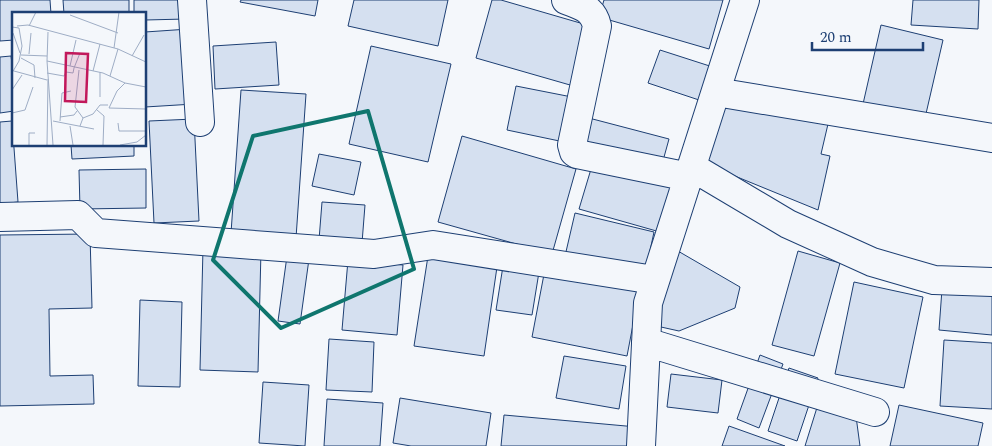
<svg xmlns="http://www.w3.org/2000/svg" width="992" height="446" font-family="Spectral,serif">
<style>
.building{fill:#d5e0f0;stroke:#1d3f73}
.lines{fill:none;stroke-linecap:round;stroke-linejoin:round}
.minor-casing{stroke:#1d3f73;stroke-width:30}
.minor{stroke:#f4f7fb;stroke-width:28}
.marked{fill:none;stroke:#0f766e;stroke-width:4;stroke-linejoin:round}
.inset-road{fill:none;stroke:#9eadc5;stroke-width:1}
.view{fill:#c2185b;fill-opacity:0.15;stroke:#c2185b;stroke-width:2.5}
.inset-edge{fill:none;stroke:#1d3f73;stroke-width:2.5}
</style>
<rect width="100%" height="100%" fill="#f4f7fb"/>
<path class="building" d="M0,0H50L51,14H14V40L0,41Z
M63,0H129V14H64Z
M134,0H186V19L145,20V14H134Z
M241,0H318L315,16L240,2Z
M354,0H448L438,46L348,26Z
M492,0H501L594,27L577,87L476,58Z
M604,0H723L709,49L599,17Z
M913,0H979L978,29L911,25Z
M881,25L943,40L925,118L863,104Z
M189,29L194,104L145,107V32Z
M276,42L279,85L215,89L213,46Z
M371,46L451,64L428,162L349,144Z
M660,50L719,69L708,103L648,83Z
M11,56L14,78V111L0,113V57Z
M516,86L577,98L569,143L507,130Z
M241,90L306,94L296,238L231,233Z
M725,102L828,124L821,154L830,156L818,210L698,161Z
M585,117L669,139L661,168L577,146Z
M194,119L199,221L154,223L149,121Z
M12,121L18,202L0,204V122Z
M462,136L576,169L552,254L438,222Z
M71,145H134V156L72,159Z
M319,154L361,162L354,195L312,186Z
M594,159L674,182L660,232L579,209Z
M146,169V208L80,209L79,170Z
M322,202L365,205L362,243L319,240Z
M575,213L654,232L645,274L565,256Z
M90,234L92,308L49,309L50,376L93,375L94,404L0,406V235Z
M671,247L740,287L735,308L679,331L652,325Z
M203,248L261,250L258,372L200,370Z
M798,251L840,263L814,356L772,345Z
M287,256L309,259L300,324L278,321Z
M428,256L497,267L484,356L414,346Z
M348,260L403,265L397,335L342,330Z
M503,266L539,272L532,315L496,310Z
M545,269L640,288L627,356L532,337Z
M854,282L923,297L904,388L835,374Z
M942,289L992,294V335L939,330Z
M140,300L182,302L180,387L138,386Z
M329,339L374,342L372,392L326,390Z
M944,340L992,343V409L940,406Z
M760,355L783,364L759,428L737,419Z
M564,356L626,366L619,409L556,398Z
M789,368L818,378L797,441L768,431Z
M671,374L722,380L718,413L667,407Z
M263,382L309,385L305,446L259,443Z
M824,385L853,394L860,446H805Z
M400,398L491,413L486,446H411L393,443Z
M327,399L383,403L380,446H324Z
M899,405L983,423L978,446H890Z
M504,415L637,427L635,446H501Z
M729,426L785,446H722Z"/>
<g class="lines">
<defs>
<path id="minor" d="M192,0L200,122
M566,0C581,6 593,8 597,26L572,145L574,152L577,154L689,177
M716,92L992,138
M692,167L788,224L872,262L934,280L992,282
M0,217L78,215L96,233L374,254L433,245L654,280
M646,342L875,412
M641,446L648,303L745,0"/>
</defs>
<use href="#minor" class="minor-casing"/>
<use href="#minor" class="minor"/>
</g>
<path class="marked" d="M368,111L414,269L281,328L213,260L253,136Z"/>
<g transform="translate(12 12)">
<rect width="134" height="134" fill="#f4f7fb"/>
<path class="inset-road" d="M58,3L106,21M5,14L16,13L106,37L134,50M17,14L24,0M0,15L7,16L10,34L7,49L0,61M36,20L35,49L41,133M1,21L8,41M102,36L107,0M17,42L19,21M9,43L35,44M120,44L132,23M9,46L22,53L23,66M35,49L91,61L113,71L134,75M58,54L64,28M62,56L68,41M67,58L63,95L71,106M2,59L35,68M81,59L88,32M35,61L52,64L54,60L61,61L62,56M98,64L106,37M134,68V100M113,71L105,79L97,96L134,97M0,78L10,63M88,85V60M85,98L92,104L91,133M0,101L13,98L21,75M48,105L62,103L65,99M41,109L82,117M48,109L50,81L59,79M106,111L107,119H133M58,114L61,133M68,114L71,106L81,102L88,93H96M17,133V121H23M35,133L36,67M108,133L125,130L134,123"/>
<path class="view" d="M54,41L76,42L74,90L53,89Z"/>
<rect width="134" height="134" class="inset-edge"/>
</g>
<path d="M812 42v8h111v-8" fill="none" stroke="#1d3f73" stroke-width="2.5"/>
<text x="820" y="42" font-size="15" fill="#1d3f73" stroke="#f4f7fb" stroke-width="4" paint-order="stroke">20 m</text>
</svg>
